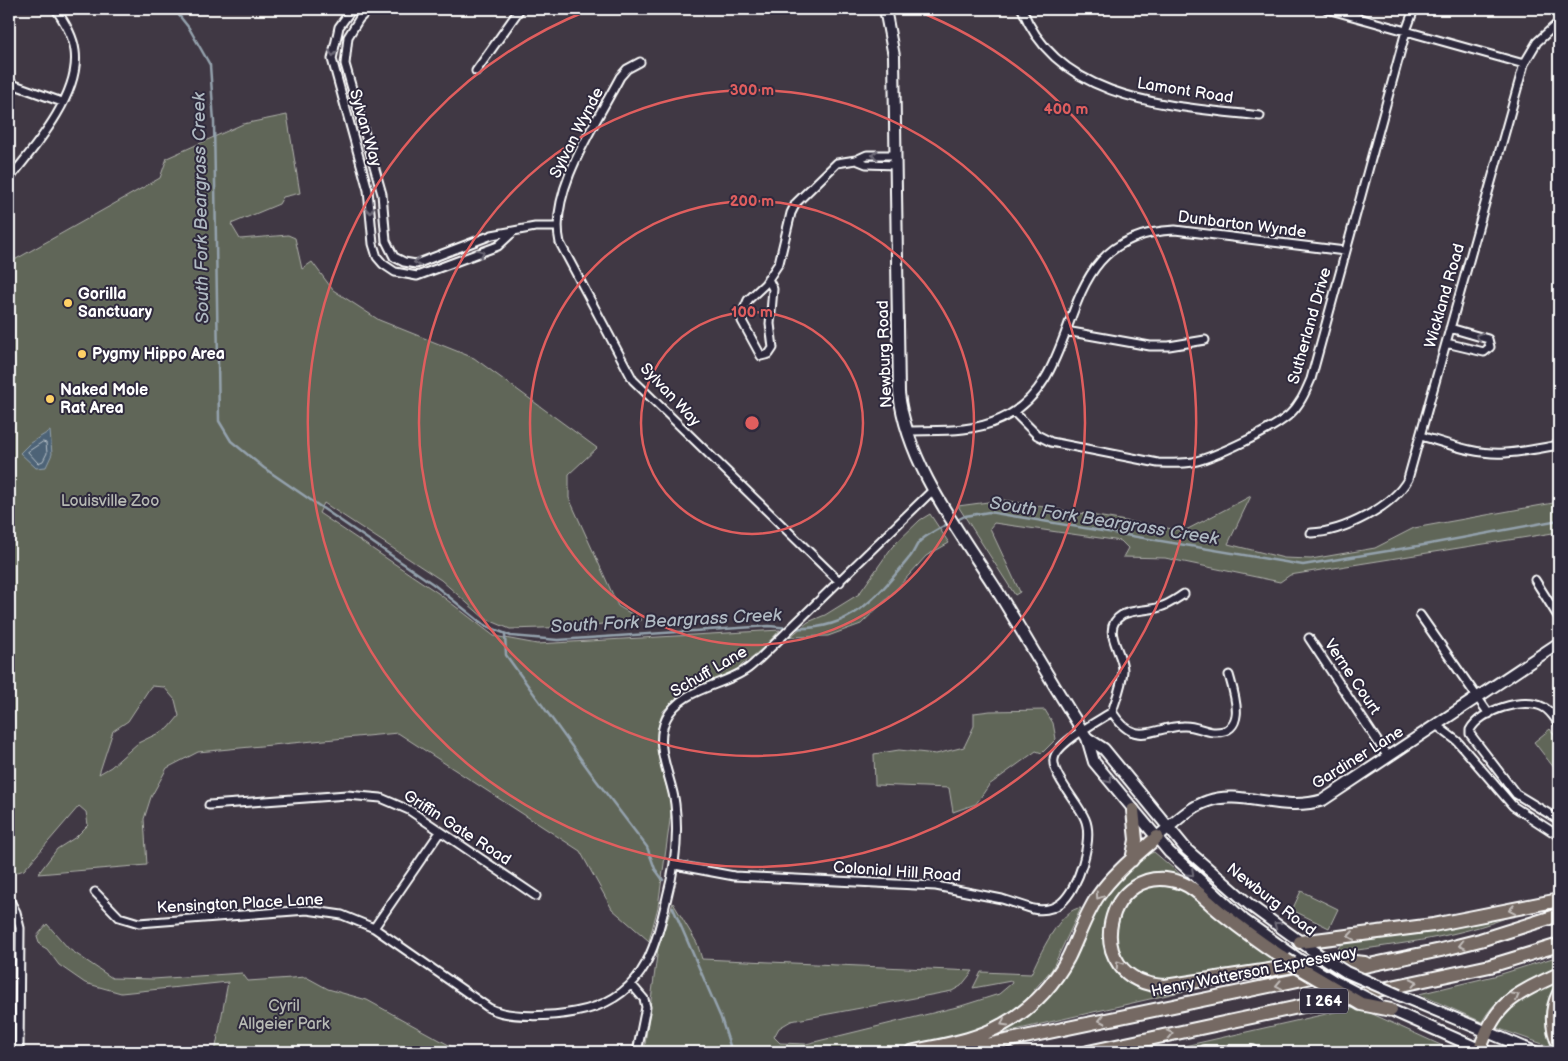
<svg xmlns="http://www.w3.org/2000/svg" width="1568" height="1061" font-family="'Balsamiq Sans',sans-serif">
<style>
.green{fill:#606659;stroke:#b0b2ac;fill-rule:evenodd}
.water{fill:#4d6477;stroke:#94a2ad}
.lines{fill:none;stroke-linecap:round;stroke-linejoin:round}
.shore{stroke:#b8c1c9;stroke-width:1}
.stream{stroke:#94a2ad;stroke-width:2.5}
.minor-casing{stroke:#fff;stroke-width:11}
.secondary-casing{stroke:#fff;stroke-width:14}
.motorway-casing{stroke:#fff;stroke-width:16}
.minor{stroke:#2f2a3d;stroke-width:7}
.secondary{stroke:#2f2a3d;stroke-width:10}
.motorway{stroke:#756964;stroke-width:12}
.secondary-bridge-casing{stroke:#fff;stroke-width:14;stroke-linecap:butt}
.motorway-bridge-casing{stroke:#fff;stroke-width:16;stroke-linecap:butt}
.secondary-bridge{stroke:#2f2a3d;stroke-width:10}
.motorway-bridge{stroke:#756964;stroke-width:12}
.oneway{stroke:#6d6a77}
.oneway2{stroke:#c1bcb9}
.ring{fill:none;stroke:#e05e5e;stroke-width:2.5}
.poi-dot{fill:#ffd166;stroke:#2f2a3d;stroke-width:2}
.labels{text-anchor:middle;dominant-baseline:central;stroke-width:4;stroke-linejoin:round;paint-order:stroke}
.shield{fill:#2f2a3d;stroke:#c1bfc5;stroke-width:1}
.shield-label{font-size:15px;font-weight:bold;fill:#fff}
.street-label{font-size:16px;fill:#fff;stroke:#2f2a3d}
.poi-label{font-size:16px;font-weight:bold;fill:#fff;stroke:#2f2a3d;text-anchor:start}
.park-label{font-size:16px;fill:#b7bab4;stroke:#2f2a3d}
.water-label{font-size:18px;font-style:italic;fill:#afb9c2;stroke:#2f2a3d}
.centre{fill:#e05e5e;stroke:#2f2a3d;stroke-width:2.5}
.ring-label{font-size:15px;text-anchor:middle;font-weight:bold;fill:#e05e5e;stroke:#2f2a3d;stroke-width:4;stroke-linejoin:round;paint-order:stroke}
</style>
<rect width="100%" height="100%" fill="#403844"/>
<filter id="ink" filterUnits="userSpaceOnUse"><feTurbulence type="fractalNoise" baseFrequency=".02" numOctaves="2"/><feDisplacementMap in="SourceGraphic" scale="10" xChannelSelector="R" yChannelSelector="G"/><feConvolveMatrix kernelMatrix="1 2 1 2 8 2 1 2 1" color-interpolation-filters="sRGB"/></filter>
<g filter="url(#ink)">
<path class="green" d="M287,115L300,193L283,197L279,204L231,224L240,239L288,235L295,238L302,269L312,262L333,290L379,320L474,358L597,448L569,474V498L618,606L642,620L574,627L510,629L484,618L441,580L324,503L319,513L438,593L494,636L537,644L780,630L763,648L737,669L712,682L680,695L663,711L657,731L661,768L672,806L658,907L649,941L612,909L580,851L398,733L198,752L167,768L151,797L144,819L147,865L38,874L57,849L76,837L88,825L86,812L79,806L24,870L9,875V263L160,178L167,158L243,124ZM151,686L164,687L175,700L179,716L169,728L138,743L111,767L99,774L113,731L128,721Z
M1251,496L1228,544L1284,558L1311,559L1375,548L1414,528L1559,502V532L1290,575L1280,582L1165,558L1123,557L1128,548L1121,541L994,523L990,528L1020,592L1015,595L958,506L1003,500L1184,531Z
M930,514L949,543L926,556L893,593L861,624L828,636L790,637L808,622L825,615L859,594L892,547L920,520Z
M1045,710L1053,723L1056,739L1042,753L1036,751L989,785L976,804L953,812L949,788L875,785L874,754L899,750L936,754L964,747L974,726V713L990,711Z
M1550,729L1559,741L1558,773L1534,742Z
M1154,852L1187,880L1172,876L1114,902L1107,916L1105,938L1141,986L1162,990L1206,985V986L998,1034L1079,947L1097,910L1118,880L1149,854Z
M1165,884L1186,890L1278,962C1252,966 1166,987 1147,979C1096,958 1110,885 1165,884Z
M1301,891L1338,909L1329,928L1292,910Z
M673,903L697,943L702,959L973,971L961,986L952,991L791,1021L779,1028L774,1037L780,1043L806,1044L961,1006L999,994L1012,983L1011,981L973,988L981,972L1031,974C1038,958 1061,907 1081,908L1052,969L1023,1003L991,1024L969,1033L885,1052H644L658,948Z
M1511,916C1458,937 1400,944 1343,952L1338,948L1342,943Z
M47,924L69,949L112,978L153,979L242,973L248,981L306,977L328,989L367,1000L458,1050L466,1052H215L228,982L121,993L85,983L59,965L47,949L40,945L37,936Z
M1559,956V968C1527,983 1500,989 1482,1022L1419,994L1498,975Z
M1559,980V985L1554,992V1048L1494,1027L1511,1003Z
M1357,1007L1456,1052H1276L1245,1048H1204L1158,1052Z"/>
<path class="water" d="M50,431L52,454L46,467L36,468L20,453L30,443Z"/>
<g class="lines">
<path class="shore" d="M43,442L46,443L47,453L43,461L38,463L28,452Z"/>
<path class="stream" d="M174,9L189,28L210,65L214,122L219,421L231,441L264,468L433,584L484,625L511,636L558,640L769,626L789,628
M955,521L965,516L989,512L1303,565L1424,545L1559,520
M794,628C851,631 877,597 910,557C914,552 916,545 920,541C929,533 940,528 950,523
M505,634L506,655L596,780L647,847L655,869L663,880
M673,908L721,1018L732,1052"/>
<defs>
<path id="minor" d="M352,9L339,27L332,59L368,190L373,244L377,257L383,264L395,272L417,276L498,246L512,233
M369,9L359,19L348,37L345,64L382,194L386,241L394,257L404,262L416,264L492,235L535,227H557
M1022,9C1059,103 1174,106 1260,116
M1327,9L1524,64
M640,62L627,69L620,77C596,123 548,192 560,243L633,380L840,582
M476,71L520,9
M9,83L62,102
M856,160L866,164L896,165
M9,179C34,148 81,94 75,51C73,35 64,22 56,9
M768,279L773,289L770,324L773,348L769,354L761,356L742,321V314L748,300L765,284L779,263L791,213L796,203L837,163L856,160L867,155H896
M1066,331L1150,346H1169L1205,340
M1446,343L1484,352L1490,347L1488,339L1450,328
M1014,412L1037,435L1051,442L1158,463C1170,463 1181,464 1193,462C1215,457 1272,430 1289,415C1300,405 1305,393 1311,379L1406,31L1414,9
M907,431C938,430 971,433 1001,419C1093,376 1045,235 1175,230L1345,251
M1421,436C1448,444 1476,455 1505,453C1523,452 1541,448 1559,445
M1311,533C1343,532 1393,507 1408,479L1524,64L1537,42L1559,22
M1535,580L1559,618
M1420,615L1489,714
M1309,638L1388,757
M1112,712C1136,749 1152,727 1183,726C1194,725 1203,731 1213,732C1249,734 1234,693 1229,675
M1559,724C1555,719 1550,710 1543,707C1524,697 1480,710 1470,730V734L1516,794L1559,820
M1436,725L1457,741L1513,806L1559,836
M209,805L347,795L381,798L409,810L536,896
M675,865L734,876L936,886L1002,899L1033,909C1043,911 1052,910 1061,903C1078,890 1094,839 1085,819C1079,804 1051,774 1054,759C1056,743 1098,721 1112,712C1116,699 1122,685 1123,671C1124,653 1099,629 1122,615C1133,609 1148,611 1160,607C1168,605 1176,599 1184,594
M95,892L119,917L139,923L307,910L342,915L374,928L489,1008C508,1019 554,1016 575,1012C641,1000 654,955 667,897C675,867 679,836 675,804C672,777 653,747 666,719C680,689 719,687 744,671C750,668 754,663 759,659L934,489
M9,899L16,912L20,928L19,1052
M374,928L440,832
M631,984L644,999L646,1007L637,1052"/>
<path id="secondary" d="M885,9L894,56L899,393C907,465 960,532 998,592C1028,641 1056,690 1087,738L1094,762L1169,852L1244,920L1300,960
M1087,738L1104,749L1187,850L1251,906L1316,953
M1157,837C1172,825 1189,807 1208,801C1240,789 1282,813 1323,800L1559,643
M1399,995L1535,1052
M1391,1010L1486,1052"/>
<path id="motorway" d="M1132,860L1136,840L1133,810
M1300,942L1433,925L1559,900
M1286,960C1265,946 1244,931 1224,915C1210,905 1198,889 1182,883C1106,855 1075,982 1165,986L1334,960L1365,963
M1559,993C1550,1011 1551,1027 1559,1045
M911,1052C941,1045 974,1041 1002,1025C1030,1010 1053,986 1068,958C1078,938 1085,915 1098,896C1114,873 1137,855 1157,837
M953,1052L1441,950L1480,940L1559,915
M1088,1052L1490,966L1559,945
M1204,1052H1252
M1479,1052C1495,1002 1514,995 1559,974"/>
</defs>
<use href="#minor" class="minor-casing"/>
<use href="#secondary" class="secondary-casing"/>
<use href="#motorway" class="motorway-casing"/>
<use href="#minor" class="minor"/>
<use href="#secondary" class="secondary"/>
<use href="#motorway" class="motorway"/>
<defs>
<path id="secondary-bridge" d="M1316,953L1346,972L1399,995
M1300,960L1334,981L1380,1005"/>
<path id="motorway-bridge" d="M1286,960L1361,1004L1391,1010"/>
</defs>
<use href="#secondary-bridge" class="secondary-bridge-casing"/>
<use href="#motorway-bridge" class="motorway-bridge-casing"/>
<use href="#secondary-bridge" class="secondary-bridge"/>
<use href="#motorway-bridge" class="motorway-bridge"/>
</g>
<defs><path id="oneway-chevron" d="M-2-3.5L2.5 0L-2 3.5" fill="none" stroke-width="1.6" stroke-linecap="round" stroke-linejoin="round" transform="scale(1.25)"/></defs>
<g class="oneway">
<use href="#oneway-chevron" transform="translate(333 53) rotate(94)"/>
<use href="#oneway-chevron" transform="translate(875 155) rotate(180)"/>
<use href="#oneway-chevron" transform="translate(370 210) rotate(84)"/>
<use href="#oneway-chevron" transform="translate(481 253) rotate(-22)"/>
<use href="#oneway-chevron" transform="translate(417 262) rotate(172)"/>
<use href="#oneway-chevron" transform="translate(1479 336) rotate(-161)"/>
<use href="#oneway-chevron" transform="translate(1109 780) rotate(51)"/>
<use href="#oneway-chevron" transform="translate(1191 873) rotate(43)"/>
<use href="#oneway-chevron" transform="translate(1277 925) rotate(-143)"/>
</g>
<g class="oneway2">
<use href="#oneway-chevron" transform="translate(1099 896) rotate(124)"/>
<use href="#oneway-chevron" transform="translate(1512 910) rotate(170)"/>
<use href="#oneway-chevron" transform="translate(1351 936) rotate(172)"/>
<use href="#oneway-chevron" transform="translate(1462 945) rotate(166)"/>
<use href="#oneway-chevron" transform="translate(1119 964) rotate(-124)"/>
<use href="#oneway-chevron" transform="translate(1414 982) rotate(-12)"/>
<use href="#oneway-chevron" transform="translate(1279 985) rotate(169)"/>
<use href="#oneway-chevron" transform="translate(1516 996) rotate(-30)"/>
<use href="#oneway-chevron" transform="translate(1102 1020) rotate(168)"/>
<use href="#oneway-chevron" transform="translate(1004 1023) rotate(150)"/>
<use href="#oneway-chevron" transform="translate(1170 1034) rotate(-12)"/>
</g>
</g>
<g class="ring">
<circle cx="752" cy="423" r="111"/>
<circle cx="752" cy="423" r="222"/>
<circle cx="752" cy="423" r="333"/>
<path d="M915 10A444 444 0 1 1 589 10"/>
</g>
<g class="poi-dot">
<circle cx="68" cy="303" r="5"/>
<circle cx="82" cy="354" r="5"/>
<circle cx="50" cy="399" r="5"/>
</g>
<g class="labels">
<rect class="shield" x="1300" y="988.5" width="48" height="25" rx="4"/>
<g class="shield-label">
<text x="1324" y="1001">I 264</text>
</g>
<g class="street-label">
<text transform="translate(1185 91) rotate(9)">Lamont Road</text>
<text transform="translate(365 128) rotate(74)">Sylvan Way</text>
<text transform="translate(577 133) rotate(-63)">Sylvan Wynde</text>
<text transform="translate(1242 225) rotate(7)">Dunbarton Wynde</text>
<text transform="translate(1445 296) rotate(-74)">Wickland Road</text>
<text transform="translate(1310 326) rotate(-74)">Sutherland Drive</text>
<text transform="translate(885 354) rotate(-92)">Newburg Road</text>
<text transform="translate(670 395) rotate(47)">Sylvan Way</text>
<text transform="translate(709 672) rotate(-30)">Schuff Lane</text>
<text transform="translate(1352 677) rotate(56)">Verne Court</text>
<text transform="translate(1358 758) rotate(-32)">Gardiner Lane</text>
<text transform="translate(457 828) rotate(33)">Griffin Gate Road</text>
<text transform="translate(897 872) rotate(4)">Colonial Hill Road</text>
<text transform="translate(1271 900) rotate(38)">Newburg Road</text>
<text transform="translate(240 904) rotate(-3)">Kensington Place Lane</text>
<text transform="translate(1254 972) rotate(-11)">Henry Watterson Expressway</text>
</g>
<g class="poi-label">
<text x="78" y="294">Gorilla<tspan x="78" dy="18">Sanctuary</tspan></text>
<text x="92" y="354">Pygmy Hippo Area</text>
<text x="60" y="390">Naked Mole<tspan x="60" dy="18">Rat Area</tspan></text>
</g>
<g class="park-label">
<text x="110" y="501">Louisville Zoo</text>
<text x="284" y="1006">Cyril<tspan x="284" dy="18">Allgeier Park</tspan></text>
</g>
<g class="water-label">
<text transform="translate(201 208) rotate(-91)">South Fork Beargrass Creek</text>
<text transform="translate(1104 521) rotate(9)">South Fork Beargrass Creek</text>
<text transform="translate(666 621) rotate(-3)">South Fork Beargrass Creek</text>
</g>
</g>
<circle cx="752" cy="423" r="8" class="centre"/>
<g class="ring-label">
<text x="752" y="95">300 m</text>
<text x="1066" y="114">400 m</text>
<text x="752" y="206">200 m</text>
<text x="752" y="317">100 m</text>
</g>
<rect width="1568" height="1061" fill="none" stroke="#2f2a3d" stroke-width="30"/>
<rect x="15" y="15" width="1538" height="1031" fill="none" stroke="#fff" stroke-width="2" filter="url(#ink)"/>
</svg>
